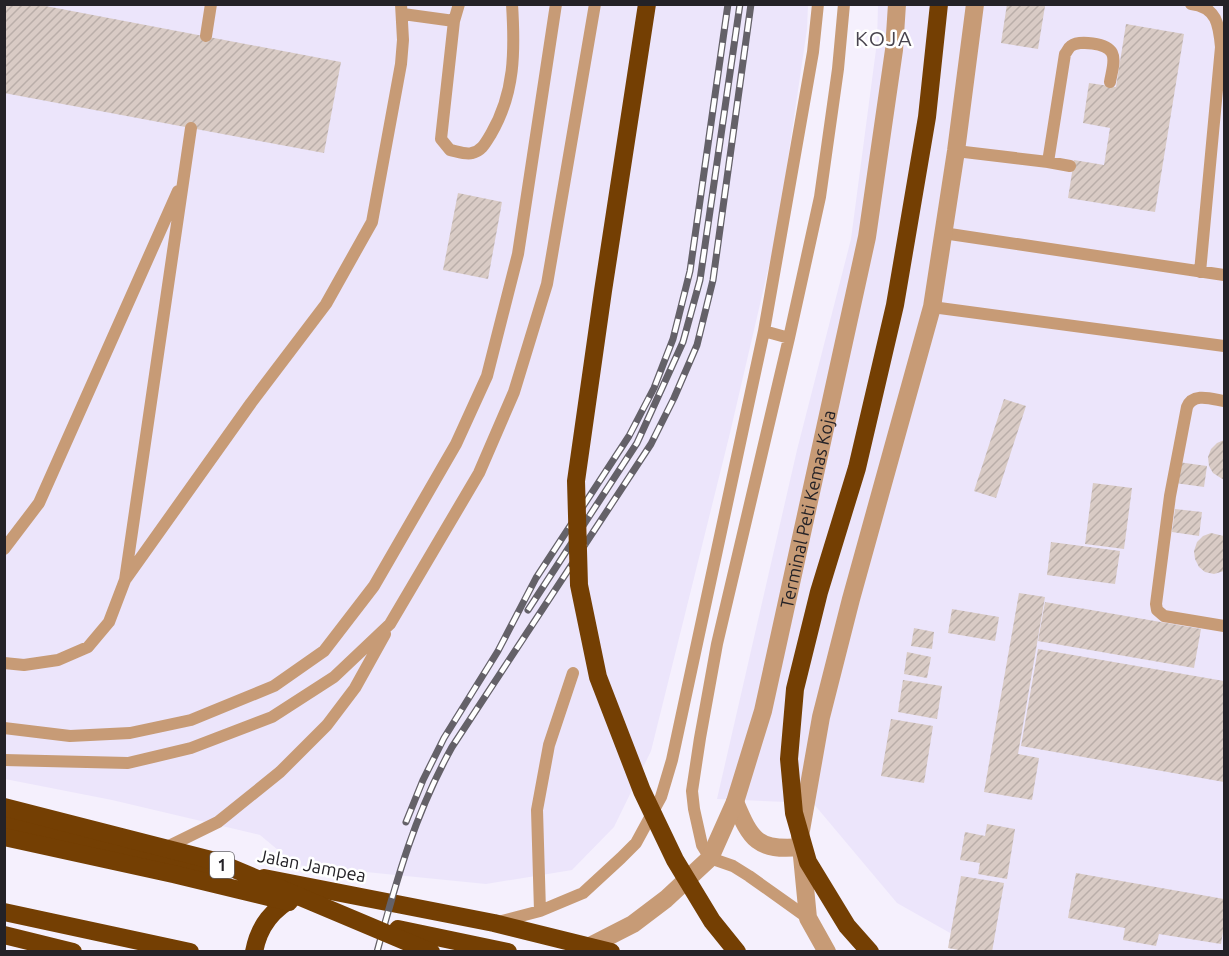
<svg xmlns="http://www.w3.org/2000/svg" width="1229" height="956" font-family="Ubuntu,sans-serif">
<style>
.industrial{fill:#ece5fb}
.building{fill:url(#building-hatch)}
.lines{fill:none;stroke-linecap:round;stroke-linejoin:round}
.lane{stroke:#c79b76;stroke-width:12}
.street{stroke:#c79b76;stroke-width:18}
.highway{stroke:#743f03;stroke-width:18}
.rail-casing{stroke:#646168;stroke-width:7}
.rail{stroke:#fff;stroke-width:4.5;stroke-dasharray:14;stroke-linecap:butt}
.highway-bridge{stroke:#743f03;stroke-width:18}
.labels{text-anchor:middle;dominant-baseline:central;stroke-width:5;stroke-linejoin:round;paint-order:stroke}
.shield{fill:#fff;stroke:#666468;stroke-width:1.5}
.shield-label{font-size:16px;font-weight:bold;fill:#242227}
.street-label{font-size:18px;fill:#242227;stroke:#fff}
.quarter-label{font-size:21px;letter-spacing:1.5px;fill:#48444e;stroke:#fff}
</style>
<defs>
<pattern id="building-hatch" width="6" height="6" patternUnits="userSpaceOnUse" patternTransform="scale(1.5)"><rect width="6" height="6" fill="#d9cbc5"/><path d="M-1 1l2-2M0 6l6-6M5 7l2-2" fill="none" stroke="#baaea9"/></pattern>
</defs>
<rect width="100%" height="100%" fill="#f5f0fd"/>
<path class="industrial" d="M4,5H808L807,29L778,227L730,433L651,751L614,827L572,870L486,884L296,865L260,835L112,800L5,779Z
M878,5H1224V951H982L897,903L813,803L717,799L797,450L851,239L877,42Z"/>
<path class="building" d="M4,4H35L341,62L324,153L4,93Z
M1007,4L1045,6L1038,49L1001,43Z
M1126,24L1184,34L1155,212L1068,198L1074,160L1104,165L1110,128L1083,123L1089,83L1116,87Z
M458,193L502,202L488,279L443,270Z
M1004,399L1026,406L996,498L974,491Z
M1224,440V480L1213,473L1209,466L1208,457L1211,449L1217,443Z
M1178,462L1207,466L1204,487L1175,483Z
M1093,483L1132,488L1124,549L1085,544Z
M1175,509L1202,512L1199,536L1172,532Z
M1211,533L1224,536V571L1214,574L1205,572L1199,567L1195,559L1194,551L1197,542L1203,536Z
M1051,542L1120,551L1115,584L1047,575Z
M1019,593L1045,597L1018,754L1039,758L1032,800L984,792Z
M1045,602L1201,629L1194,668L1038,641Z
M952,609L999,617L995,641L948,633Z
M914,628L934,632L932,649L911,646Z
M1038,649L1224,681V782L1021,746Z
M907,652L931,657L927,678L904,674Z
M903,680L942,686L937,719L898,712Z
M891,719L933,726L924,783L881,776Z
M987,824L1015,829L1007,879L978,874L980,863L960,860L965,832L985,836Z
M1076,873L1224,899V925L1221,944L1159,934L1156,946L1123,940L1125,928L1068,918Z
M961,876L1004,883L992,952H969L948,948Z"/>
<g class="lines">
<path class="lane" d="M459,4L454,21L441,139L450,150C456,151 466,155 472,153C482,151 486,142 491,134C515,93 515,51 512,4
M1191,4C1217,7 1219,25 1221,47L1200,272
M403,14L454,21
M206,36L211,4
M956,151L1048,162L1065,54C1067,52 1068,48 1071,46C1079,40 1107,43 1112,53C1116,61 1111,74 1110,82
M1048,162L1070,166
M943,233L1224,275
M932,307L1224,346
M764,331L789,338
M1224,401C1212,399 1193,392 1187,407L1170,496L1156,604L1157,610L1164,616L1224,626
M4,549L39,503L178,191
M125,580L251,403L326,304L372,222L401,64L403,40L401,4
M4,663L24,665L58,660L88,647L109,622L125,580L191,128
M4,728L70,736L130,733L191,720L274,686L324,651L374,586L456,444L487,376L518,254L556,4
M4,760L128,763L191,748L272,717L334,677L390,624L479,473L514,392L547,284L595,4
M163,849L218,822L280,772L327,725L355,688L385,634
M540,911L537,810L549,745L573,673
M808,918L749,876L733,866L710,858L702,845L694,809L692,791L700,738L717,644L789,338L820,197L838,69L844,4
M498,922L540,911L583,893L621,858L636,843L661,797L672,760L764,331L813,52L818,4"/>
<g class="street">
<path d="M735,802C751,840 757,851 801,847"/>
<path id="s1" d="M590,946L633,924L666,899L710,858L735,802L763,711L867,237L894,50L897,4"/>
<path d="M827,952L808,918L800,836L821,717L851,599L932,307L956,151L975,4"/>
</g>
<path class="highway" d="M4,823L148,856L217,869
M264,878L494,923L611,952
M4,912L190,952
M398,929L508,952
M4,935L73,952
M254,952C259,925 273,909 296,896"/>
<defs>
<path id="rail" d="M528,610L637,443L683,342L700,280L740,4
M406,822L423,780L444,738L498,651L536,578L629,436L654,388L673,339L690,271L728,4
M377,952C397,878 415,814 452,747L651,444L674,398L697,345L713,280L751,4"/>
</defs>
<use href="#rail" class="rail-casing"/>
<use href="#rail" class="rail"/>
<path class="highway-bridge" d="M647,4L603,291L576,481L579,585L598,677L642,791L675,860L712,921L737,952
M4,807L215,861L431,952
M4,837L173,874L289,902
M870,952L847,926L808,862L794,813L789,759L795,689L819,592L857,468L895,305L927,117L939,4"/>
</g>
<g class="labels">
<rect class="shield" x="210" y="852" width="24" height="26" rx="4.5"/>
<g class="shield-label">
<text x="222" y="865">1</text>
</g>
<g class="street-label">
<text stroke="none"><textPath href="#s1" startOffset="513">Terminal Peti Kemas Koja</textPath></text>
<text transform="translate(312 865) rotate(11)">Jalan Jampea</text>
</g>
<g class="quarter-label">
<text x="884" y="38">KOJA</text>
</g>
</g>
<rect width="1229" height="956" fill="none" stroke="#242227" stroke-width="12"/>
</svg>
